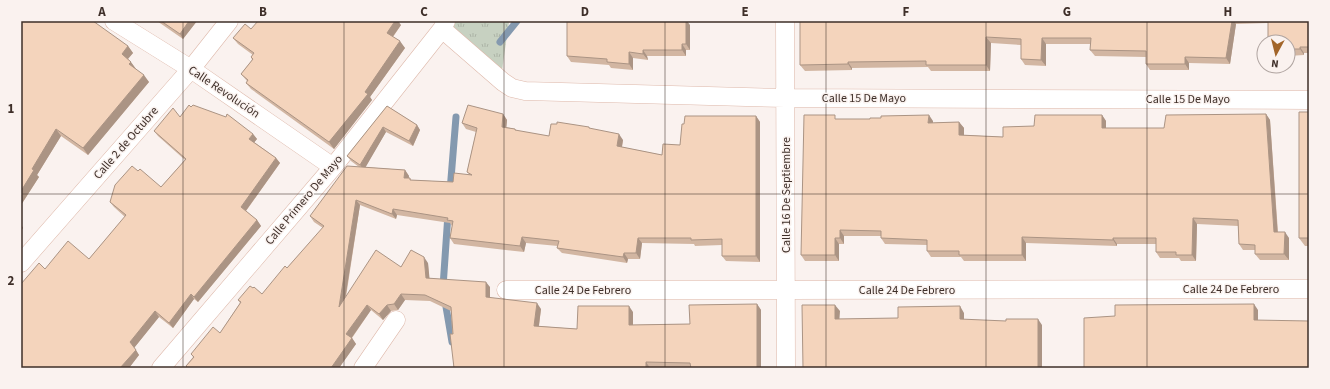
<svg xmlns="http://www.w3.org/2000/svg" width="1330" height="389" font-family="'Source Sans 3',sans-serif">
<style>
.grass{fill:url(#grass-tufts)}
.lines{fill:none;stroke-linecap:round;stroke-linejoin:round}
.stream{stroke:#8499af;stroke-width:7}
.minor-casing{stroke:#deb8aa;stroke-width:19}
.minor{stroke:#fff;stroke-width:18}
.wall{fill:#d2b6a2}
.shaded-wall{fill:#ab9484}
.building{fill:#f4d4bc;stroke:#ab9484}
.grid{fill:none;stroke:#3e2f29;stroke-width:1;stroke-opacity:0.55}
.labels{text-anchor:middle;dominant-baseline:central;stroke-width:3;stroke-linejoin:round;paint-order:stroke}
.street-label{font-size:12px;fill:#3e2f29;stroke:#faf2ef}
.neatline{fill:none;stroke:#3e2f29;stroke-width:1.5}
.grid-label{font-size:13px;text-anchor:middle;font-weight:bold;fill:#3e2f29}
</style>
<defs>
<pattern id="grass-tufts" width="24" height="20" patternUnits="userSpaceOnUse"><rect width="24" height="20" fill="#c7d1c1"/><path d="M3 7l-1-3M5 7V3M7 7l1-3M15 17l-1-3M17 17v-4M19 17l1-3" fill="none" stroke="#acb4a6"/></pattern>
</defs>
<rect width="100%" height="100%" fill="#faf2ef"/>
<path class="grass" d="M451,21H509L500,85L444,36Z"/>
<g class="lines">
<path class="stream" d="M500,42L517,21
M450,191L456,117
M443,287L448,214
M445,301L452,342"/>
<defs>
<path id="minor" d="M114,21L191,69L333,167
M785,21L786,368
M442,29L503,82L512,88L525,91L785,98L1309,100
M21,263L191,69L229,21
M506,290H786L1309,289
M161,368L333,167L442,29L446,21
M363,368L396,320"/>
</defs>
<use href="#minor" class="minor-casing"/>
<use href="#minor" class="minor"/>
</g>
<path class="wall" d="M21,21L128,46L133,53L128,59L136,69L149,82L88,155L61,136L37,175L39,177L21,205Z
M157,21H197L183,39Z
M800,21H1309V53H1304V55L1288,56V42L1268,23L1236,24L1230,64L1189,63V70H1150L1146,64V57L1095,56L1090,50L1091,44H1046V66L1025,65L1021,59V45L991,43L990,71H931L928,67L852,68V70L805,71L800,65Z
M401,25L393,37L405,48L370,97L372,100L334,149L251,89L246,83L247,81L241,74L252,60L251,57L253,55L238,44L233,38L251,29Z
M690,25V50H686V56H647L648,60L633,58V70L611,68L609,65L571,62L567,56Z
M387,106L417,125L420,130L413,146L386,132L365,167L405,170L409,176V178H410L411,180L453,182L469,174L467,172L476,132L466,129L462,123L503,114L507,120L506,127L515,129L517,131L549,136L589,127L590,129L623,140L622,147L662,155L680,145L684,124L756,116L760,122V262L726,261L722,256V245L695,246L694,244L642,243L640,259H628L627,263L562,253L557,248L558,246L526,243L524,252L454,244L450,238L452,226L450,223L397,215L396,219L360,205L346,297L401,267L428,263L429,278L490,287V298L541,309L539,326L577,329L633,312V325L690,324L757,304L761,310V368H454L451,311L430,301L405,300L398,310L391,311L383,320L371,310L352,338L356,344L339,368H187L186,366L193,357L191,354L220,333L240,303L238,300L262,294L287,268L323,228L314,222L310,216L359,167L351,161L347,156Z
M191,107L253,134L257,139L254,142L276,158L280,163L246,211L257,220L261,226L198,302L194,299L173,328L159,317L134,348L139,355L129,368H21L45,269L89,259L125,217L114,207L110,202L138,171L161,187L185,160L158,136L154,131L180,117Z
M1309,112V246H1305L1299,238Z
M1266,114L1270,120L1278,232L1289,238V260H1260L1255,254V250H1243L1239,244L1238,226L1197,224L1196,261H1181L1179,258H1160L1156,252V244H1117V246L1026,243V261H964L961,257H931L927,251V245L885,244L881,238V236H844V244H839V261H805L801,255L838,119L933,121V123L959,122L964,128V135L1003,137L1034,126L1102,115L1106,121V128H1164Z"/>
<path class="shaded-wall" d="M189,21H197L183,39L180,34Z
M395,21H398L401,25L391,39L387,33Z
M686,21H687L690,25V50L686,44Z
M1232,21H1234L1236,24L1230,64L1226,58Z
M986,37L991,43L990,71L986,65Z
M1042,38L1046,44V66L1041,60Z
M400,41L405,48L370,97L372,100L334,149L329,142Z
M682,44L686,50V56L682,50Z
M128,46L133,53L126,61L122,54Z
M1300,47L1304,53V55L1300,49Z
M643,50L647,56L648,60L643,54Z
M629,52L633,58V70L629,64Z
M1185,57L1189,63V70L1185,64Z
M131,62L136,69L134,71L129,64Z
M848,62L852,68V70L848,64Z
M144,75L149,82L88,155L83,148Z
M503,114L507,120L506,132L502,127Z
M1266,114L1270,120L1278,238L1274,232Z
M929,115L933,121V129L928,123Z
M1102,115L1106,121V134L1102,128Z
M756,116L760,122V262L756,256Z
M959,122L964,128V141L959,135Z
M417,125L420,130L413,146L409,141Z
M383,127L386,132L364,170L360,165Z
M56,129L61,136L37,175L39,177L21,205V191L32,169Z
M253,134L257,139L253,144L249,139Z
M619,134L623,140L621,152L617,146Z
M276,158L280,163L245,212L241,207Z
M405,170L409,176L408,184L404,178Z
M356,200L360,205L343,312L339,307Z
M393,209L397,215L396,219L392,214Z
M1193,218L1197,224L1196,261L1192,255Z
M257,220L261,226L198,302L194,297Z
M21,224L23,228L21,231Z
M840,230L844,236V244L840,238Z
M1285,232L1289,238V260L1284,254Z
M522,237L526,243L524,252L520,246Z
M1022,237L1026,243V261L1022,255Z
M638,238L642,243L640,259L636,253Z
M835,238L839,244V261L835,255Z
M1113,238L1117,244V246L1113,240Z
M624,253L628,259L627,263L623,257Z
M424,257L428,263L430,283L426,278Z
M486,282L490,287V303L486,297Z
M191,294L194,299L173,328L169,323Z
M401,294L405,300L398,310L394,304Z
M537,303L541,309L538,332L534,326Z
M757,304L761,310V368H757Z
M1254,304L1258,310V326L1254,320Z
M367,305L371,310L350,340L346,334Z
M387,305L391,311L383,320L379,314Z
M835,305L840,311L839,325L835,319Z
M629,306L633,312V331L629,325Z
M960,306L964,313V325L960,319Z
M155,311L159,317L134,348L130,342Z
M1038,319L1042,325V368H1038Z
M352,338L356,344L339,368H331Z
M136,350L139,355L129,368H120Z
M646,362L650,368H646Z"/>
<path class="building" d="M21,21H93L128,46L122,54L131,62L129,64L144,75L83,148L56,129L32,169L34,170L21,191Z
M161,21H189L180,34Z
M258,21H395L387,33L400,41L365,92L368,94L329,142L246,83L248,80L241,74L253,59L251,57L254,53L233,38L245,24L251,29Z
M567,21H686V44H682V50H643V54L629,52V64L607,62V59L567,56Z
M800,21H1232L1226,58L1185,57V64H1146V51L1090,50L1091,38H1042L1041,60L1021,59V39L986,37V65H926V61L848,62V64L800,65Z
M1268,21H1309V47H1300V49H1288V42H1268Z
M189,105L191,107L193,105L226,117L227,114L253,134L249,139L276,158L241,207L257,220L194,297L191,294L169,323L155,311L130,342L136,350L120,368H21V284L39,263L45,269L68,241L89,259L126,215L110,202L115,185L132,166L138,171L140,169L161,187L186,159L154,131L173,108L180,117Z
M468,105L503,114L502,127L515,129V130L549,136L551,124H557V122L589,127V128L619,134L617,146L662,155L663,144L680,145L682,124H684L685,116H756V256H722V239L691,240V238H638L636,253H624L623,257L557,248L559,241L522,237L520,246L450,238L453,221L447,220L448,218L393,209L392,214L356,200L339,307L376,250L401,267L411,250L424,257L426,278L486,282V297L537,303L534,326L577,329L578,306H629V325L690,324L689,305L757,304V368H691L690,363L646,362V368H454L450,334H453L451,307L425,295L401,294L394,304L387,305L379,314L367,305L346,334L352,338L331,368H188L186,366L194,357L191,354L213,327L220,333L241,302L238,300L250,286L253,288L254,287L262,294L285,266L287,268L324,226L310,216L347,166L405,170L404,178H410V180L453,182L454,173L472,175L467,172L477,128L462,123Z
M387,106L417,125L409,141L383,127L360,165L347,156Z
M1299,112H1309V238H1299Z
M1266,114L1274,232H1285L1284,254H1255V245L1239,244L1238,220L1193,218L1192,255H1176V252H1156V238H1113V240L1022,237V255H959V251H927V240L881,238V231L840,230V238H835V255H801L804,115H835V119H870V118H881V116L929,115L928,123L959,122V135L1003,137V127L1034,126L1035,115H1102V128H1164L1166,115Z
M1254,304V320L1309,321V368H1084V318L1115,316V305Z
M802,305H835V319L898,318V307L960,306V319L1006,321V319H1038V368H803Z"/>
<path class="grid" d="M183,21V368M344,21V368M504,21V368M665,21V368M826,21V368M986,21V368M1147,21V368M21,194H1309"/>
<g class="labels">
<g class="street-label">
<text transform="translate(224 92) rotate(34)">Calle Revolución</text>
<text x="864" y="98">Calle 15 De Mayo</text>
<text x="1188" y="99">Calle 15 De Mayo</text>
<text transform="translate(126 143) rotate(-49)">Calle 2 de Octubre</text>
<text transform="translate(786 195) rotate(-90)">Calle 16 De Septiembre</text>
<text transform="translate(304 200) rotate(-50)">Calle Primero De Mayo</text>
<text x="1231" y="289">Calle 24 De Febrero</text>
<text x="583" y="290">Calle 24 De Febrero</text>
<text x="907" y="290">Calle 24 De Febrero</text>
</g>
</g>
<rect width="1330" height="389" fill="none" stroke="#faf2ef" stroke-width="44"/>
<g transform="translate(1276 54) rotate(187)"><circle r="19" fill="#faf2ef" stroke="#afa4a0"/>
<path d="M0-3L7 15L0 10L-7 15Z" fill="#a26529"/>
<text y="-6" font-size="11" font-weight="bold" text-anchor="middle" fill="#3e2f29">N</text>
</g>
<rect x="22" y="22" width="1286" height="345" class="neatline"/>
<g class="grid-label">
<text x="102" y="16">A</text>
<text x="263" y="16">B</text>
<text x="424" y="16">C</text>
<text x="585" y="16">D</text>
<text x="745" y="16">E</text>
<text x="906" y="16">F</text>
<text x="1067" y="16">G</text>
<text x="1228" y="16">H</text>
<text x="11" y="113">1</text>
<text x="11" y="285">2</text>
</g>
</svg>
